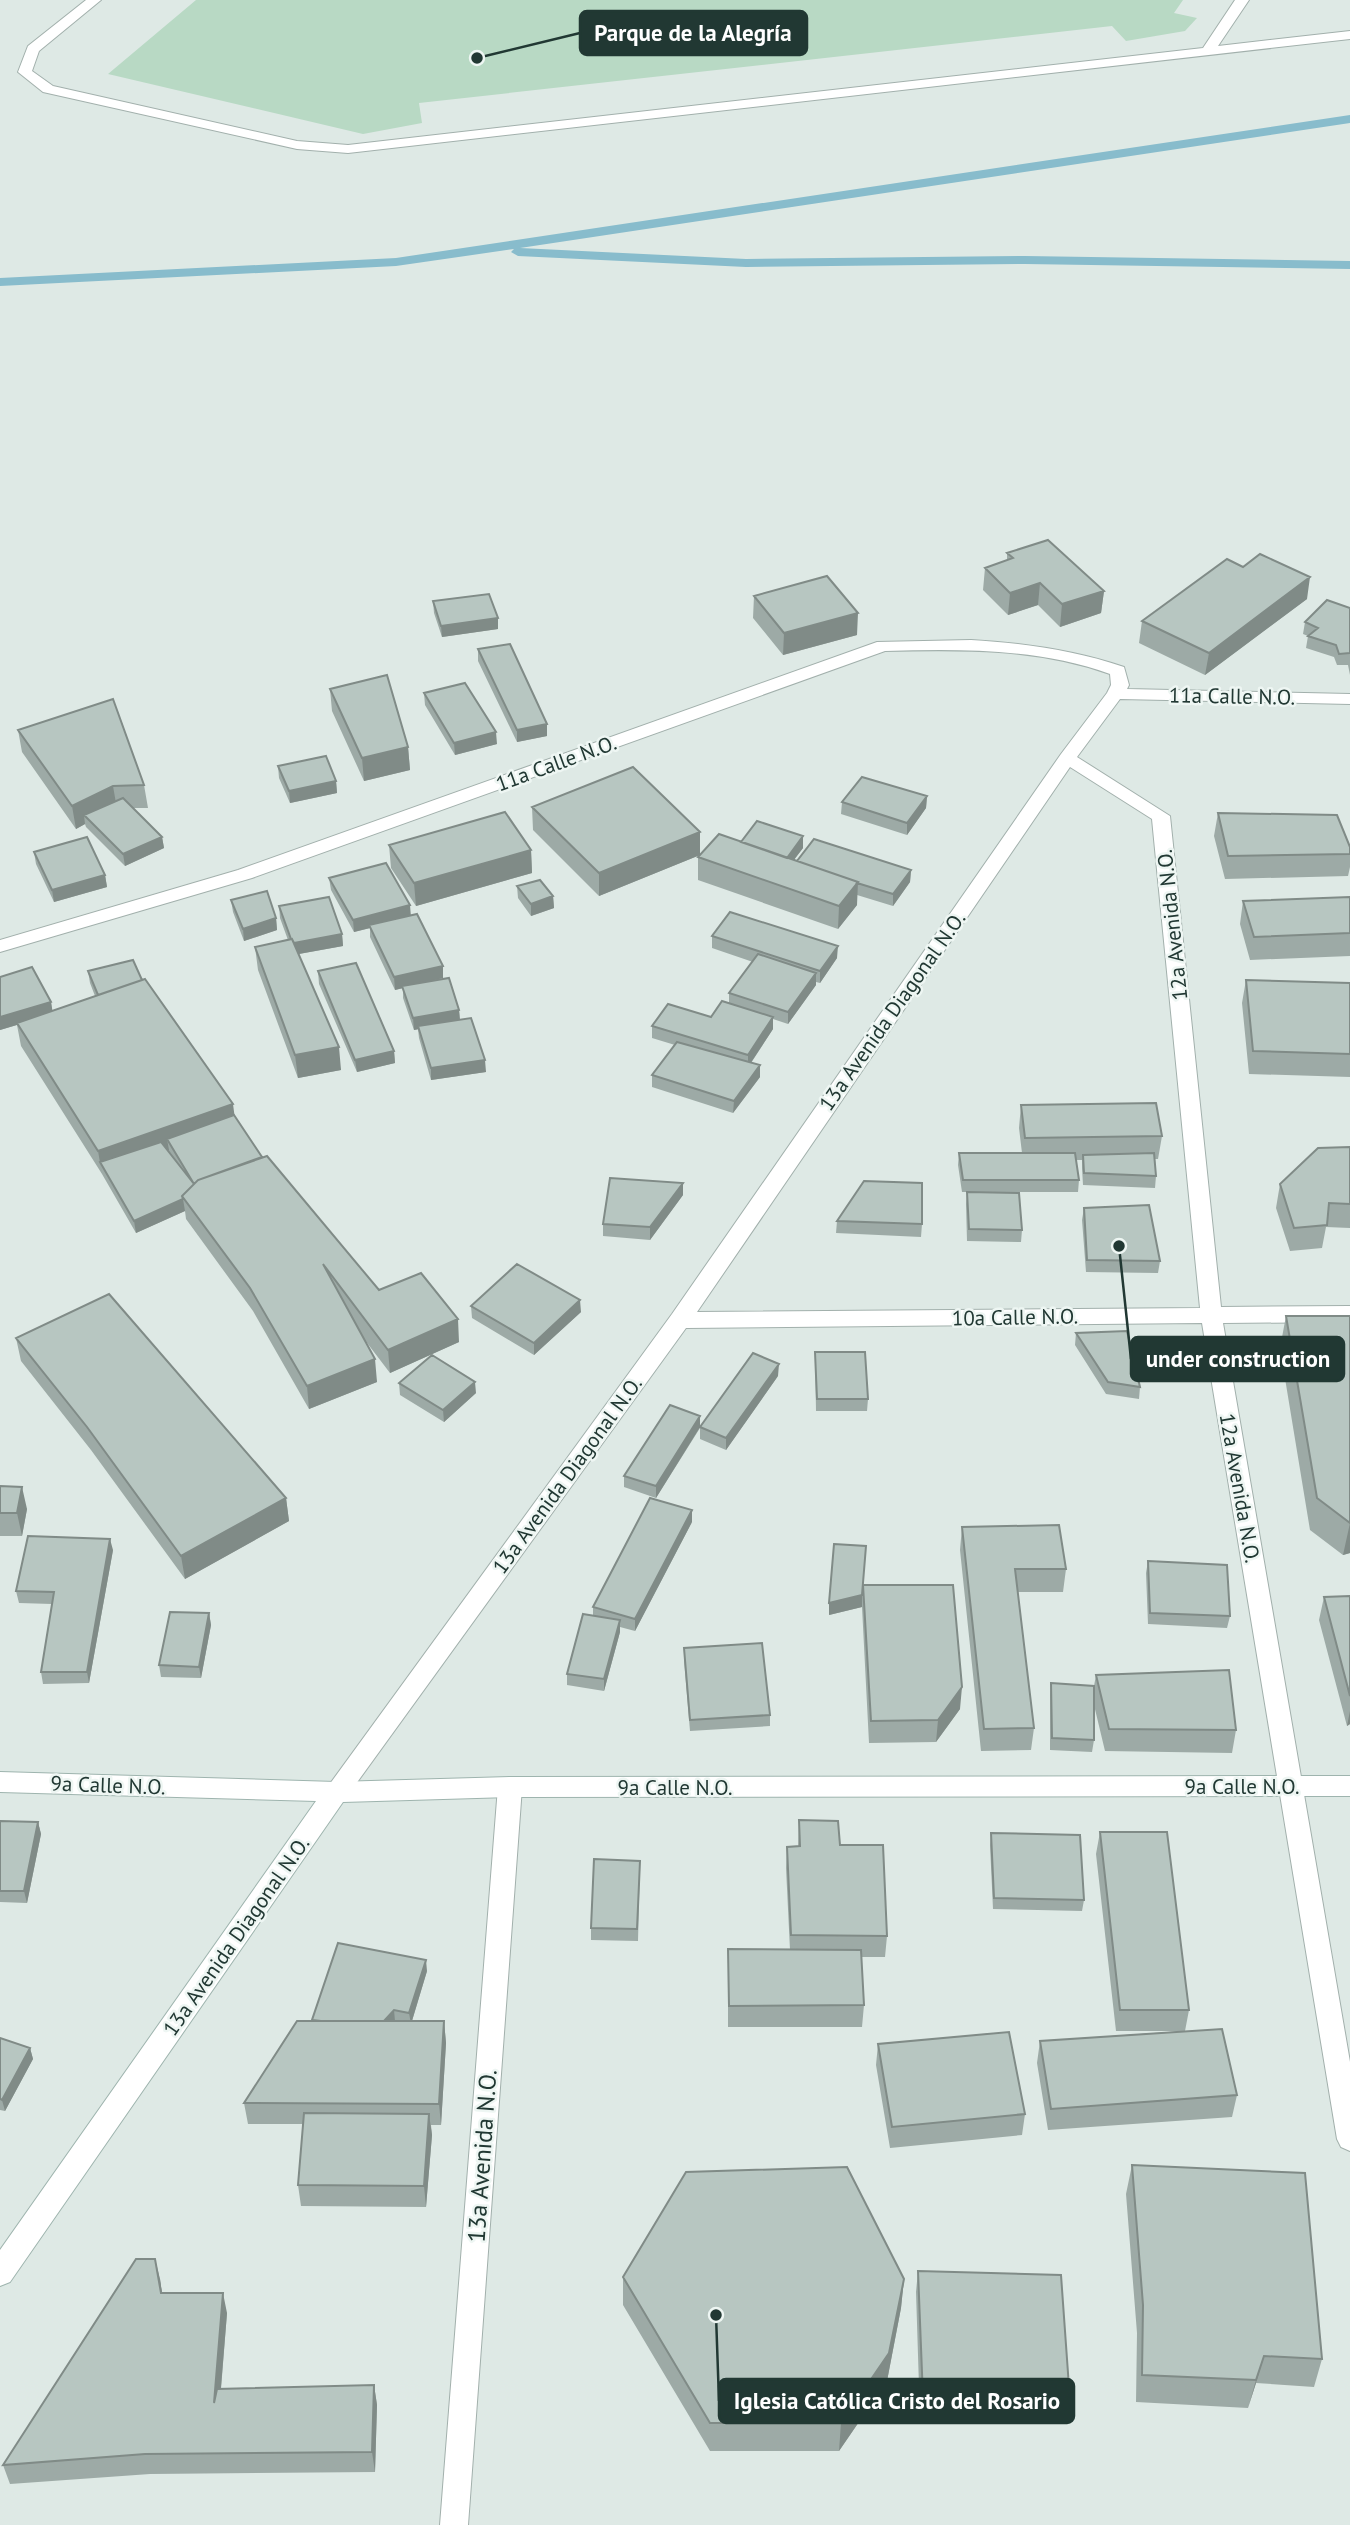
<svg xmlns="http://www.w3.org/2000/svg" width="1350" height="2525" font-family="'PT Sans',sans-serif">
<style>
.green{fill:#b8d9c4}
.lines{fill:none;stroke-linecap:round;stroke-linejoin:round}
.stream{fill:#88bccc;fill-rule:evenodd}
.lane-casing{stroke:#a2b0ac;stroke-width:2}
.street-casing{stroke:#a2b0ac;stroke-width:2}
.secondary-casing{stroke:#9eb4ae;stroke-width:2}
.lane{fill:#fff;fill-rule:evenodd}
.street{fill:#fff;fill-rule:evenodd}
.secondary{fill:#fff;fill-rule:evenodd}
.wall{fill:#9daaa6}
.shaded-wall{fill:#808b87}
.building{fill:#b7c6c1;stroke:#808b87;stroke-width:2}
.labels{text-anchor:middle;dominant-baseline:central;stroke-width:5;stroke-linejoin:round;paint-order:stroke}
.street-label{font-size:21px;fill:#213833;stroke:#eef6f3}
.near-street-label{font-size:24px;fill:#213833;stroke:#eef6f3}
.leader{fill:none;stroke:#213833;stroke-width:2.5}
.callout-dot{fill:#213833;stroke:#eef6f3;stroke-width:2.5}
.callout{fill:#213833;stroke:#213833;stroke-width:2.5}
.callout-label{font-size:23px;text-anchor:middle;font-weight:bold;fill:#fff}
</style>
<rect width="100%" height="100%" fill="#dee9e5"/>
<path class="green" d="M196,0H1183L1174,13L1197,18L1185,31L1126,41L1112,26L419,103L422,123L363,134L108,74Z"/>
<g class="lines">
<path class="stream" d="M1350,115V123L520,248L746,259L1025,256L1350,261V269L1025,264L746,267L518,256L511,252L514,249L396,266L0,286V278L396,258Z"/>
<defs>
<path id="lane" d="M86,0H101L39,51L32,71L53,86L297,141L348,145L1203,48L1235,0H1249L1218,46L1350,31V39L348,153L297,149L43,92L18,72L28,46Z"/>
<path id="street" d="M971,640C1024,643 1074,650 1124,667L1129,685L1127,689L1350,694V704L1120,699L1077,757L1170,816L1221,1307L1350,1306V1322L1223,1323L1350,2062V2151L1341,2147L1337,2139L1202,1323L686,1328L345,1799L336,1802L327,1799L324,1792L672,1314L1061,754L1107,693L1111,685L1110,674C1038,648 961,649 885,651L252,878L0,952V940L238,870L877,642ZM1070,767L1152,819L1200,1308L697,1312Z
M510,1777L519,1780L522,1787L468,2525H440L498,1787L501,1780Z"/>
<path id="secondary" d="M0,1772L336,1782L510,1777L1350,1776V1796L510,1797L343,1802L10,2282L0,2286V2250L316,1801L0,1792Z"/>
</defs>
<use href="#lane" class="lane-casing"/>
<use href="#street" class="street-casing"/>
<use href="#secondary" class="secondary-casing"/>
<use href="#lane" class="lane"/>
<use href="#street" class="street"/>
<use href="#secondary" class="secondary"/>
</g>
<path class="wall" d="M1007,553L1104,591L1101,613L1060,627L1038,605L1008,615L983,590L985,568L1007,560Z
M1243,567L1307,599L1205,675L1139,643L1142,621Z
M754,596L857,635L783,655L753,618Z
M433,601L498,629L442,637L434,613Z
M1350,608V675L1348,665H1337L1334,657L1306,648L1308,636L1303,634L1305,622Z
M478,649L547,724V736L517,742L478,661Z
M330,689L408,747L410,770L364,781L332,711Z
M424,693L497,744L455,755L425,705Z
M18,730L144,785L148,808H133L162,837L164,848L125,866L86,827L85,824L76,829L22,752Z
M278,766L336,781L337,793L290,803L279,778Z
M927,796L926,808L907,835L841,814L842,802Z
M532,807L700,832V855L599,896L533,830Z
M1218,813L1350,847V867L1348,876L1225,879L1214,836Z
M803,836V848L794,860L911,870L910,882L893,906L857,895V905L838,929L698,880V857L741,842Z
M389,845L531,850L532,873L416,906L391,868Z
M34,852L105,875L107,887L54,902L36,864Z
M329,878L411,916L443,966V978L426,982L459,1010L460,1019L486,1072L431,1080L419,1038L418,1029L414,1030L403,998V988L395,990L370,937V928L354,932L331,890Z
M517,886L553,896L554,908L531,916L518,898Z
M1350,897V956L1250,960L1240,924L1243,901Z
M231,900L276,918L277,930L244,941L233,912Z
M279,906L342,934L343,946L299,954L341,1070L298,1078L258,970L255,947L288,940L280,918Z
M712,936L837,958L820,983L816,982V985L788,1024L773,1019V1029L751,1063L760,1077L733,1113L652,1087V1075L675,1045L652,1038V1026L711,1017L729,1003V993L753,962L712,948Z
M88,971L142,980L262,1157L379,1290L459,1342L390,1373L361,1335L377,1382L309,1409L253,1311L186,1219L185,1211L136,1233L102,1174L21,1046L17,1025L0,1030V977L51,1002L52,1011L95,996L90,983Z
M318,971L394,1051L395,1063L357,1072L319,984Z
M1246,980L1350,983V1077L1249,1074L1242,1003Z
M1021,1105L1162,1136L1158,1159H1155L1156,1176L1155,1188L1083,1185L1082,1168V1160H1076L1079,1180L1078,1192H980L1022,1230L1021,1242L967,1241L966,1204L967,1192H962L958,1165L959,1153H1022L1019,1128Z
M1350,1147V1228L1326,1227L1322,1248L1290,1251L1276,1208L1280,1184Z
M683,1183V1195L650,1240L603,1236V1224Z
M1084,1208L1160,1261L1158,1273L1086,1272L1082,1220Z
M837,1221L922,1224L921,1237L836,1233Z
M471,1306L581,1312L534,1355L472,1318Z
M1286,1316H1350V1553L1343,1555L1310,1530L1280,1348Z
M1076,1333L1140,1387L1139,1399L1106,1394L1075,1345Z
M16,1338L286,1498L289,1521L185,1579L91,1450L21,1361Z
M815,1352L868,1399L867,1411H816Z
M778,1376L726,1450L700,1439V1428L656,1498L624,1487V1476Z
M399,1383L476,1393L444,1422L400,1395Z
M0,1486L27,1509L22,1536H0Z
M692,1522L635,1631L620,1627V1632L604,1691L567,1685V1674L593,1616V1607Z
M962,1527L1066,1569L1063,1592H1018L1034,1728L1031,1750L981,1751L960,1550Z
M113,1550L89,1683L43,1684L41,1672L52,1604L19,1603L16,1591Z
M1148,1561L1230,1616L1227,1628L1148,1624L1146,1573Z
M863,1585L960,1709L936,1742L869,1743L862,1607L829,1615Z
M1350,1596V1724L1347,1726L1319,1620L1324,1597Z
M209,1613L211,1625L201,1678L161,1677L159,1665Z
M684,1648L770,1715V1726L690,1731L684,1660Z
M1096,1675L1236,1730L1232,1753L1105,1751L1094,1705V1740L1092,1752L1050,1750V1695L1051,1683L1094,1686Z
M799,1820L840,1845L887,1936L885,1957H861L864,2005L862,2027H728V1949L790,1950L786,1868L787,1847L798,1846Z
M0,1821L38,1822L41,1834L27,1903L0,1902Z
M1100,1832L1189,2010L1185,2031L1237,2095L1232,2117L1048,2130L1037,2063L1040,2041L1182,2031H1116L1096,1854Z
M991,1833L1084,1900L1082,1911L993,1909L990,1845Z
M640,1861L638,1941L591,1940V1928Z
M427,1971L412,2021H444L446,2043L441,2125H431L432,2135L426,2207L301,2206L298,2185L303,2124H248L244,2103L312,2021V2020Z
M0,2038L30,2048L33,2059L5,2111L0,2110Z
M878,2044L1025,2114L1022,2135L890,2148L876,2065Z
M1132,2165L1322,2359L1314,2387L1256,2383L1248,2408L1136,2402L1137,2333L1126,2194Z
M918,2271L1070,2401L1066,2421L920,2418L916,2292Z
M623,2277L904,2279L901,2308L887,2381L839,2451H710L623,2305Z
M160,2279L162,2293L227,2313L221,2389L374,2385L377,2405L375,2472L150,2474L10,2484L3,2465Z"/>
<path class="shaded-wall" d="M1310,577L1307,599L1205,675L1209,653Z
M1040,583L1038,605L1008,615L1010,593Z
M1104,591L1101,613L1060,627L1062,604Z
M858,613L857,635L783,655L784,633Z
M498,618V629L442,637L441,626Z
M547,724V736L517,742V730Z
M496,732L497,744L455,755L454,743Z
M408,747L410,770L364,781L362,758Z
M336,781L337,793L290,803L289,791Z
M113,786L117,809L84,815L85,824L76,829L72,806Z
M927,796L926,808L907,835V823Z
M700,832V855L599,896V873Z
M803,836V848L786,870L787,858Z
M162,837L164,848L125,866L123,854Z
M531,850L532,873L416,906L414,883Z
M911,870L910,882L893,906V894Z
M105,875L107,887L54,902L52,890Z
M858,882L857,905L838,929L839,906Z
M553,896L554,908L531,916V904Z
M410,905L411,917L369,925L370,928L354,932L353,920Z
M276,918L277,930L244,941L243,929Z
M342,934L343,946L293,955L292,943Z
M838,946L837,958L820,983V971Z
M443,966V978L395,990L394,977Z
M816,973V985L788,1024V1012Z
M51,1002L53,1014L0,1030V1017Z
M459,1010L460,1022L414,1030L413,1018Z
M773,1017V1029L748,1067V1055Z
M339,1047L341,1070L298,1078L295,1055Z
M394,1051L395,1063L357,1072L355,1060Z
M485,1060L486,1072L431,1080V1068Z
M760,1065V1077L733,1113L734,1101Z
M233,1104L236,1127L167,1139L169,1150L106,1173L100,1162L102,1174L98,1151Z
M683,1183V1195L650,1240V1227Z
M183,1199L185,1211L136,1233L134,1221Z
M580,1300L581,1312L534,1355V1343Z
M458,1319L459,1342L390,1373L388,1350Z
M375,1359L377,1382L309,1409L307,1386Z
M779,1364L778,1376L726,1450V1438Z
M475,1382L476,1393L444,1422L443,1410Z
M700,1416V1427L656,1498V1486Z
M22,1487L27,1509L22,1536L17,1513Z
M286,1498L289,1521L185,1579L181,1556Z
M692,1510V1522L635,1631V1619Z
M1350,1523V1553L1343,1555Z
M110,1539L113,1550L89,1683L87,1672Z
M862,1595V1607L829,1615V1603Z
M209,1613L211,1625L201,1678L199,1667Z
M620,1620V1632L604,1691V1679Z
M962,1687L960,1709L936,1742L938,1720Z
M1350,1711V1724L1347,1726Z
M38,1822L41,1834L27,1903L24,1891Z
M426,1960L427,1971L411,2024L409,2013Z
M394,2010L395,2021L376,2031Z
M444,2021L446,2043L441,2125L439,2104Z
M30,2048L33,2059L5,2111L2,2100Z
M429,2114L432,2135L426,2207L424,2186Z
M155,2259L160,2279L165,2314L161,2293Z
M904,2279L901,2308L887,2381L839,2451L841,2423Z
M223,2293L227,2313L218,2423L214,2403Z
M1264,2356L1256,2383L1248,2408L1256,2380Z
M374,2385L377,2405L375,2472L372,2452Z"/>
<path class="building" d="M1048,540L1104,591L1062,604L1040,583L1010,593L985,568L1013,558L1007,553Z
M1260,554L1310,577L1209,653L1142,621L1227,559L1243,567Z
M827,576L858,613L784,633L754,596Z
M489,594L498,618L441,626L433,601Z
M1327,600L1350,608V629H1349H1350V653L1339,654L1336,645L1308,636L1318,628L1305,622Z
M510,644L547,724L517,730L478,649Z
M387,675L408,747L362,758L330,689Z
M465,683L496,732L454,743L424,693Z
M113,699L144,785L113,786L72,806L18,730Z
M326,756L336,781L289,791L278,766Z
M633,767L700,832L599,873L532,807Z
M862,777L927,796L907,823L842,802Z
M123,798L162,837L123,854L84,815Z
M505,812L531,850L414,883L389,845Z
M1218,813L1337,815L1350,847V854L1228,856Z
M757,821L803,836L787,858L741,842Z
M719,834L858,882L839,906L698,857Z
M87,837L105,875L52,890L34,852Z
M814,839L911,870L893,894L857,883L858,882L797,861Z
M386,863L410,905L353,920L329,878Z
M540,880L553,896L531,904L517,886Z
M267,891L276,918L243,929L231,900Z
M329,897L342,934L294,943L292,939H291L279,906Z
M1350,897V933L1254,937L1243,901Z
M730,912L838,946L820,971L712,936Z
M417,914L443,966L394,977L369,925Z
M292,939L339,1047L295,1055L255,947Z
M758,954L816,973L788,1012L729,993Z
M133,960L142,980L98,995L88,971Z
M356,963L394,1051L355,1060L318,971Z
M32,967L51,1002L0,1017V977Z
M449,978L459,1010L413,1018L402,986Z
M145,979L233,1104L98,1151L17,1023Z
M1246,980L1350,983V1054L1253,1051Z
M722,1001L773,1017L748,1055L652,1026L668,1004L711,1017Z
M471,1018L485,1060L431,1068L418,1026Z
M677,1042L760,1065L734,1101L652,1075Z
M1156,1103L1162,1136L1025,1138L1021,1105Z
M234,1115L262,1157L198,1180L182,1196L183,1199L134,1221L100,1162L161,1142L194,1184L167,1139Z
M1350,1147V1204L1329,1203L1327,1225L1294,1228L1280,1184L1318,1148Z
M959,1153H1075L1079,1180H963Z
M1154,1153L1156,1176L1084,1173L1083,1155Z
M267,1156L379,1290L421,1273L458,1319L388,1350L323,1264L375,1359L307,1386L250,1288L182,1196L198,1180Z
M610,1178L683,1183L650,1227L603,1224Z
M864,1181L922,1183V1224L837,1221Z
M967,1192L1019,1193L1022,1230L969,1229Z
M1149,1205L1160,1261L1087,1260L1084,1208Z
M517,1264L580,1300L534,1343L471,1306Z
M109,1294L286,1498L181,1556L87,1427L16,1338Z
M1286,1316H1350V1523L1317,1498Z
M1127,1331L1140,1387L1108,1382L1076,1333Z
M815,1352H865L868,1399H817Z
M753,1353L779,1364L726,1438L700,1427Z
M432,1355L475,1382L443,1410L399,1383Z
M670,1405L700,1416L656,1486L624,1476Z
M0,1486L22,1487L17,1513H0Z
M650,1498L692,1510L635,1619L593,1607Z
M1059,1525L1066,1569H1015L1034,1728L984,1729L962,1527Z
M28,1536L110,1539L87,1672H41L54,1592L16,1591Z
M834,1544L866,1546L862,1595L829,1603Z
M1148,1561L1227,1565L1230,1616L1150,1613Z
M863,1585H953L962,1687L938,1720L871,1721Z
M1350,1596V1696L1324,1597Z
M170,1612L209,1613L199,1667L159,1665Z
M583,1614L620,1620L604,1679L567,1674Z
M762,1643L770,1715L690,1720L684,1648Z
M1229,1670L1236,1730L1109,1729L1096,1675Z
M1051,1683L1094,1686V1740L1052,1738Z
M799,1820L838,1821L840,1845H883L887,1936L791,1935L787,1847L800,1846Z
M0,1821L38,1822L24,1891H0Z
M1100,1832H1167L1189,2010H1120Z
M991,1833L1080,1835L1084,1900L994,1898Z
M594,1859L640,1861L637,1929L591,1928Z
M338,1943L426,1960L409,2013L394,2010L384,2021H321L312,2020Z
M728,1949L861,1950L864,2005L729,2006Z
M297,2021H444L439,2104L244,2103Z
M1222,2029L1237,2095L1051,2109L1040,2041Z
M1009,2032L1025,2114L892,2127L878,2044Z
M0,2038L30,2048L2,2100L0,2099Z
M304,2113L429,2114L424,2186L298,2185Z
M1132,2165L1305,2173L1322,2359L1264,2356L1256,2380L1142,2375L1143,2305Z
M847,2167L904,2279L889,2353L841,2423H710L623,2277L686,2172Z
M136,2259H155L161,2293H223L214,2403L217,2389L374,2385L372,2452L145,2454L3,2465Z
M918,2271L1061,2275L1070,2401L923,2398Z"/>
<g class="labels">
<g class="street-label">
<text transform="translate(1232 696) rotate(1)">11a Calle N.O.</text>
<text transform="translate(556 763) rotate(-20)">11a Calle N.O.</text>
<text transform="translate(1172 925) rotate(-96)">12a Avenida N.O.</text>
<text transform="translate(892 1011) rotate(-55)">13a Avenida Diagonal N.O.</text>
<text transform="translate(1015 1317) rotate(-1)">10a Calle N.O.</text>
<text transform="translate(567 1475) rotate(-54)">13a Avenida Diagonal N.O.</text>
<text transform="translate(1240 1488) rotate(80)">12a Avenida N.O.</text>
<text transform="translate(108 1785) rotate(2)">9a Calle N.O.</text>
<text x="1242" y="1786">9a Calle N.O.</text>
<text x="675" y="1787">9a Calle N.O.</text>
<text transform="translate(236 1936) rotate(-55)">13a Avenida Diagonal N.O.</text>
</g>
<g class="near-street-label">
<text transform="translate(482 2156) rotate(-86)">13a Avenida N.O.</text>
</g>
</g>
<path class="leader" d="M477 58L580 33M1119 1246L1131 1359M716 2315L719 2401"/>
<g class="callout-dot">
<circle cx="477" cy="58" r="7"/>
<circle cx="1119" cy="1246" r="7"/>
<circle cx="716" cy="2315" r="7"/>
</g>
<g class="callout">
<rect x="580" y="11" width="227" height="44" rx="7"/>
<rect x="1131" y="1337" width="213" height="44" rx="7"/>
<rect x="719" y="2379" width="355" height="44" rx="7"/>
</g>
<g class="callout-label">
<text x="693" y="41">Parque de la Alegría</text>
<text x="1238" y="1367">under construction</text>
<text x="897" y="2409">Iglesia Católica Cristo del Rosario</text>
</g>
</svg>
